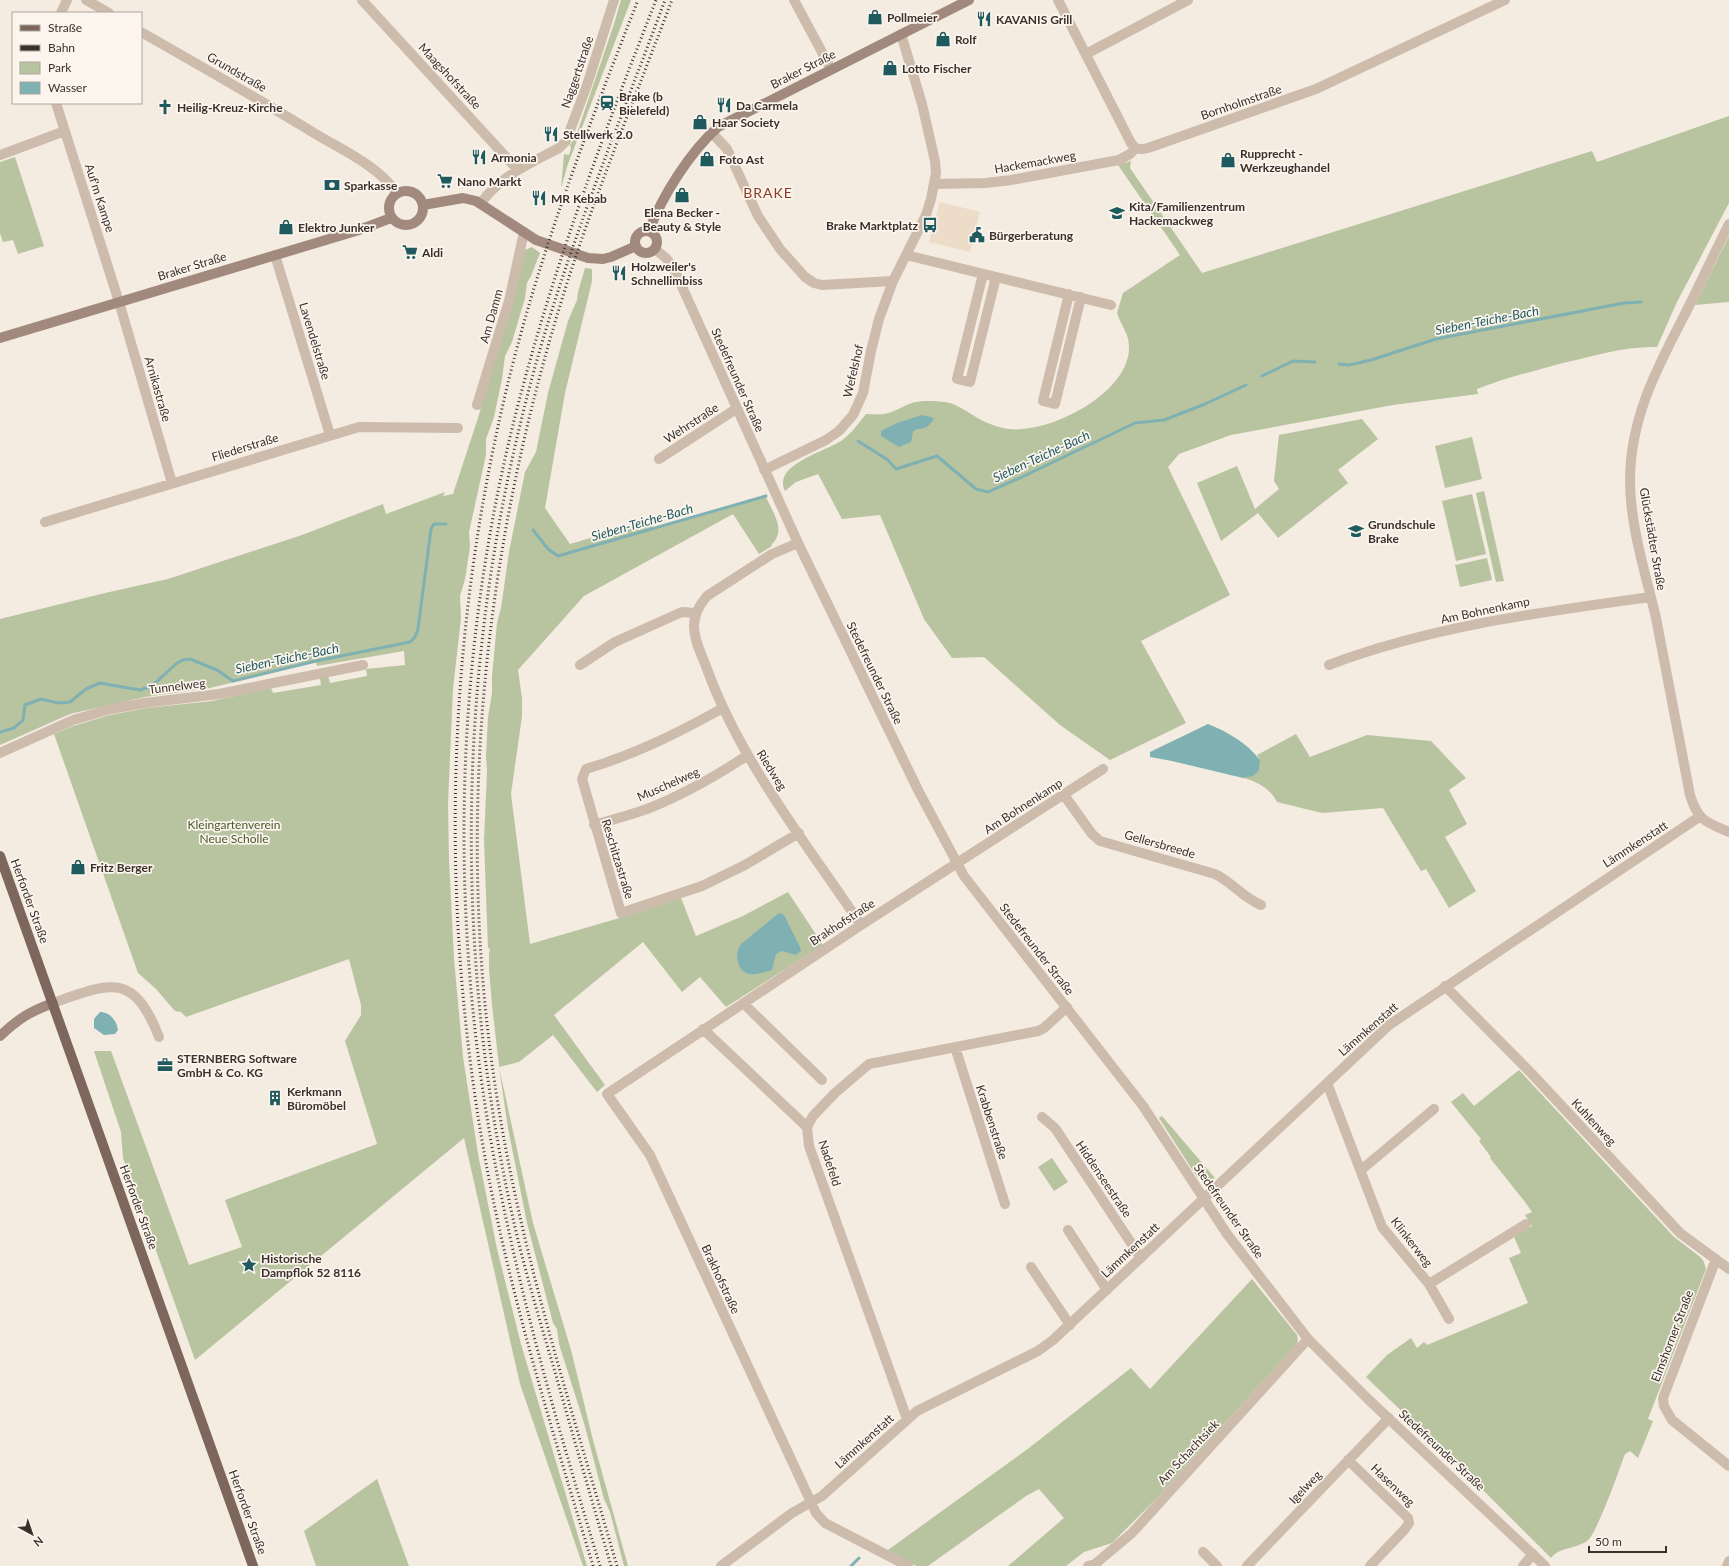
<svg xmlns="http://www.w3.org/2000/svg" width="1729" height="1566" font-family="Lato,sans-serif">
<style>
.green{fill:#b8c4a0}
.plaza{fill:#ecdcc8}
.water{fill:#7fb0b2}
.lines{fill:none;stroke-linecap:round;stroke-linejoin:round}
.stream{stroke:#7fb0b2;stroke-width:3}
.minor{stroke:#cdbbac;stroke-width:10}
.tertiary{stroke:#cdbbac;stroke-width:10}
.secondary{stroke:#a18a7d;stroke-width:10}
.primary{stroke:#7d675c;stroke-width:10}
.rail{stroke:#3b302b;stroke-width:3;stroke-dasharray:1 3;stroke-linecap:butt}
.labels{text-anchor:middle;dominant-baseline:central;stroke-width:3.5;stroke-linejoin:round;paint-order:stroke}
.poi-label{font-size:12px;font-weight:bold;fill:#3b302b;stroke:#fbf5ee;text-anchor:start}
.street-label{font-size:12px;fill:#3b302b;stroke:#fbf5ee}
.park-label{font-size:12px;fill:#4a5a2e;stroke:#fbf5ee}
.water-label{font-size:13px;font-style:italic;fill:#1f5a5e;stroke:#fbf5ee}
.quarter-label{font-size:14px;letter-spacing:1px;fill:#8c3b22;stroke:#fbf5ee}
</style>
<rect width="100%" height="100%" fill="#f4ebe1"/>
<path class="green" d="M621,0H631L568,164L561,188L564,154L569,155L571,148L570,145L576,136L614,24Z
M1729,116V203L1677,302L1657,347C1625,346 1594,356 1563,363C1534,371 1505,378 1477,389L1478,394L1393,405L1231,435L1179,454L1168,467L1230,595L1141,641L1186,723L1110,760L1060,725L984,657L952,658L924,619L880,515L842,519L818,474L796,482L785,491C772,465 824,452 841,441C851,434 858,424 866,414C871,414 878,415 884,414C893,413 903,406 912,403C921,400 936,401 945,402C958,404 970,414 981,420C989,424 1000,428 1009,429C1050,434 1130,393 1129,347C1129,333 1121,326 1117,313L1123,293L1180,255L1118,165L1131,161L1130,168L1202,273L1592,151L1597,162Z
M15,157L44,246L18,254L13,240L3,242L0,233V162Z
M1729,236V302L1695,305Z
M532,247L540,253L531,276L527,283L525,298L512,342L505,356L502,379L494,417L486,439V455L469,532L470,547L465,579L460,596L461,618L453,689L448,803L449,860L454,959L463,1057L478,1154L497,1249L521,1344L587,1566H583L520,1384L464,1138L195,1360L123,1158L121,1132L94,1051H111L189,1265L242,1247L225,1200L377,1144L345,1041L361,1015V1005L349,959L186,1017L181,1012L175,1011L156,989L138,973L54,734L73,726L110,715L147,708L212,701L271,688L273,693L321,685L320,678L328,676L330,683L367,676L366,669L405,665L404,651L317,666L316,662L210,688L145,697L70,714L0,745V619L105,593L168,579L302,535L383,504L386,514L445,492L443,496L453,494L478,418L522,260L525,250Z
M585,268L592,269V281L565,393L545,508L570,544L652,520L653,530L766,497C773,513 787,531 771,545L772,546L759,554L733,514L584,596L518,670L522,698V716L511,794L530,944L630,915L681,898L696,936L743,916L788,892L823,945L726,1007L700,977L682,992L643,942L554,1015L605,1085L597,1092L553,1035L519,1062L499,1067L533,1223L571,1350L593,1440L628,1566H624L610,1512L604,1499L584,1423L559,1344L557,1329L553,1323L527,1223L508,1128L500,1074L492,1005L489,969V954L490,949L488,948L484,840L487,771L486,755L488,717L492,693V676L497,623L501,608L509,552L525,472L536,452L548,393L568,321L577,300L578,292Z
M1362,419L1378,439L1338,470L1348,483L1278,538L1258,513L1221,541L1197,483L1237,466L1255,509L1279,489L1274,481L1279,435Z
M1472,437L1482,479L1445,488L1435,446Z
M1484,491L1504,581L1496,582L1476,493Z
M1472,494L1486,554L1456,561L1442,501Z
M1487,558L1492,580L1460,587L1455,565Z
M1296,734L1310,757L1367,735L1431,741L1466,778L1449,790L1467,824L1445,837L1476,891L1449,908L1426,869L1421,871L1383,808L1322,813L1277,802C1271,789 1256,781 1243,778L1248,777L1260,760L1257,755Z
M1519,1070L1674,1237L1699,1256L1703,1260L1706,1269L1648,1419L1653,1421L1638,1458L1630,1451L1625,1454C1619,1470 1597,1534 1587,1541C1576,1549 1559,1547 1551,1558L1464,1471L1366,1377L1387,1355L1411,1338L1417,1348L1424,1342L1427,1345L1528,1303L1509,1258L1521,1253L1514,1237L1532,1226L1525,1215L1532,1212L1525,1202L1490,1158L1491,1157L1479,1141L1481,1139L1451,1102L1463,1093L1474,1106Z
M1162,1116L1215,1178L1208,1182L1197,1177L1159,1118Z
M1052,1158L1068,1182L1054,1191L1038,1167Z
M1252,1279L1297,1335L1298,1340L1297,1344L1155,1500L1112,1543L1084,1552L1066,1566H1008L1064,1518L1039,1489L1026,1496L928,1566H916L888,1550L1029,1448L1131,1368L1150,1389Z
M377,1479L409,1566H316L304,1531Z"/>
<path class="plaza" d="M940,202L980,212L970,252L929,242Z"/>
<path class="water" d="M922,415L934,418C927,433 917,426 913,432C912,435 912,439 911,442L899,447L881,436V431L897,423Z
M1208,724C1228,732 1247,743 1260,760L1259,770L1253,776L1243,778L1172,761L1150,757V752Z
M779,913L784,915L800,947L801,951L796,955L782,951L776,954L772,970C758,974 743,980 738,962C736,955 737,950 741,944Z
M100,1012C110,1012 117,1021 118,1030L115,1034L104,1035L94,1028V1019Z"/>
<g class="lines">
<path class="stream" d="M1339,364L1349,365L1371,360L1436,339L1624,303L1641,302
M1262,376L1293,361L1315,362
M858,441L888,460L896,469L937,456L976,489L988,492L1024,476L1135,423L1164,420L1205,404L1246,385
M533,530L548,549L558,556L766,496
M0,732L14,728L23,720L25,705L41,699L58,703L70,702L86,689L100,683L140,690L152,686L177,663L183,660L190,659L217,670L233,681L316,661L410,642L415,637L418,629L431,529L434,524H446
M851,1566L859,1558"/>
<path class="minor" d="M86,0L109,13
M362,0L518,170
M794,0L831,69
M1058,0L1131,143C1135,150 1141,150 1148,148L1316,89L1505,0
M61,13L67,0
M141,32C199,65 257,98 314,133C342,150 377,165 397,193
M1086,54L1188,0
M56,103L119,302L172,483
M712,133L727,149L758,216L780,249L805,277L814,283L822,285L893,281
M0,155L65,131
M934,184L986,183L1011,180L1119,160L1130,154L1136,148
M481,203C500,176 531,163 559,148L566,141L587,85L614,0
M1729,224C1714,254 1700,284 1685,314C1657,368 1630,418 1630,481C1630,526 1646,575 1656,618L1690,795C1698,821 1706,822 1729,832
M275,255L330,435
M906,255L1111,305
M983,274L957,379L970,382L996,277
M1069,294L1043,401L1055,404L1081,297
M477,405L509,301L524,232
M659,459L736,409
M764,470L826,440L839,431L853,415L863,393L871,351L879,319L893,281L926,215L931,199L936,173L935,161L922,104L901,34
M45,522L359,427L458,428
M798,543L772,554L707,596C700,604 694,614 694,626C694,641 702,655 707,669C741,762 806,843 861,925
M580,665L615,642L682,612L696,613
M1329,665C1432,626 1542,612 1650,597
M723,708C678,733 636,754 586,769L582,779L621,913L702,886L745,865L799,833
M0,753L73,720L111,709L145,703L219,694L363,665
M1064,795L1092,834L1100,841L1215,874C1232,882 1243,898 1261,905
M594,825C612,820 630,815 647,809C683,795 716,776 748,755
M1445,986L1532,1074L1680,1233L1729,1269
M53,1003C110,983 133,971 159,1037
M743,1003L822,1080
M703,1029L807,1127
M955,1047L1005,1204
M1327,1083L1382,1227L1429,1284L1449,1319
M1042,1117L1055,1128L1141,1258
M1361,1170L1434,1109
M1068,1230L1107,1290
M1716,1259L1663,1398L1664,1406L1672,1420L1729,1466
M1031,1267L1070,1325
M1429,1284L1526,1224
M907,1419L809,1146L807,1127L813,1116L835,1093L869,1064L1038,1031L1044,1028L1067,1007
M1348,1460L1408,1518L1409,1523L1405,1529L1370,1566
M1203,1552L1217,1566
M721,1566L792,1513L822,1496L917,1411L1038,1351L1053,1340L1389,1025L1699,817
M908,1566L825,1523L816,1513L650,1155L607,1094L861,925L1103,769
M1088,1566L1095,1564L1132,1533L1308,1339
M1247,1566L1389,1418
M1523,1566L1533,1554
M1727,1566L1729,1561"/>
<path class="tertiary" d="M655,249L666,258L674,269L798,543L918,790L964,876L1143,1106L1227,1234L1308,1339L1370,1401L1545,1566"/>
<path class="secondary" d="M389 208a17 17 0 1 1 34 0a17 17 0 1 1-34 0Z
M423,205L463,198L476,201L536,240L588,258L603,259L611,257L636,246
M635 242a11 11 0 1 1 22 0a11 11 0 1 1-22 0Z
M649,231C662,196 690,152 718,127L969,0
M0,338L359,230L391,218
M0,1036C18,1019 29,1012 53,1003"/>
<path class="primary" d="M0,856L253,1566"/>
<path class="rail" d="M593,1566C552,1429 509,1293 484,1152C438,892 447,623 512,367C544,241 591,120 638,0
M600,1566C549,1398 500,1230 478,1055C452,850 462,639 510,437C546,287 600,143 656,0
M611,1566C592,1501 573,1436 555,1372C538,1315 521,1258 509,1200C454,939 459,663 525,405C560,265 615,135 665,0
M617,1566C573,1413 523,1261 498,1104C454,835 482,555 563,296C594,196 635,98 672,0"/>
</g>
<defs>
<symbol id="shop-bare" viewBox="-9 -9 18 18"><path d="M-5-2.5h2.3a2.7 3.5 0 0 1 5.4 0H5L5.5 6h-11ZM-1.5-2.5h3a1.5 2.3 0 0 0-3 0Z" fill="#1f5a5e" stroke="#fbf5ee" stroke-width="2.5" paint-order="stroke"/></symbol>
<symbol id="restaurant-bare" viewBox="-9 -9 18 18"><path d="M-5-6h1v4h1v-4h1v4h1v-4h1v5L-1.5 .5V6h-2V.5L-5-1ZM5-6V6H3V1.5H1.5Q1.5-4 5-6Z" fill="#1f5a5e" stroke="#fbf5ee" stroke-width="2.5" paint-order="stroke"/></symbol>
<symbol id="station-bare" viewBox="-9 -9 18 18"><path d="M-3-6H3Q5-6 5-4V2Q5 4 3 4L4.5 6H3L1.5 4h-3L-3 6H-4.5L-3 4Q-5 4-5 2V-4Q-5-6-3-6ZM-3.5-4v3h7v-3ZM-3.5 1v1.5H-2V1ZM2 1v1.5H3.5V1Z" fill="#1f5a5e" stroke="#fbf5ee" stroke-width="2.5" paint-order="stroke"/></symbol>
<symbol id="church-bare" viewBox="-9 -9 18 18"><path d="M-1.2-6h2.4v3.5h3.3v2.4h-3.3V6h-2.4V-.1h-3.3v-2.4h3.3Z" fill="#1f5a5e" stroke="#fbf5ee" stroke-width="2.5" paint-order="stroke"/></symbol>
<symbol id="supermarket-bare" viewBox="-9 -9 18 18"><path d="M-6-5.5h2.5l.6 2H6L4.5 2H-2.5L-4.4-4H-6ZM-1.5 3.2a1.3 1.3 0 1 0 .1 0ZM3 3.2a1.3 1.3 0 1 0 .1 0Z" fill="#1f5a5e" stroke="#fbf5ee" stroke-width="2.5" paint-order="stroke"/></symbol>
<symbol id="bank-bare" viewBox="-9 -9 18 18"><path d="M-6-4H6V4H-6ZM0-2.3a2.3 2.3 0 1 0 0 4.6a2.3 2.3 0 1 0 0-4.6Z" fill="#1f5a5e" stroke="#fbf5ee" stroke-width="2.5" paint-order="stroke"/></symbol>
<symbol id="school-bare" viewBox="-9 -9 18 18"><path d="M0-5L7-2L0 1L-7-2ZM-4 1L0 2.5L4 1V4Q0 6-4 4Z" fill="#1f5a5e" stroke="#fbf5ee" stroke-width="2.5" paint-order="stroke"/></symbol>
<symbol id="bus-bare" viewBox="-9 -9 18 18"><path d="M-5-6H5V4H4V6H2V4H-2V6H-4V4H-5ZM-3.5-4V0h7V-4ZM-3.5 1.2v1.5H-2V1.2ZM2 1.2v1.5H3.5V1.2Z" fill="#1f5a5e" stroke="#fbf5ee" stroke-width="2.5" paint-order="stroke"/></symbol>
<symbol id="civic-bare" viewBox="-9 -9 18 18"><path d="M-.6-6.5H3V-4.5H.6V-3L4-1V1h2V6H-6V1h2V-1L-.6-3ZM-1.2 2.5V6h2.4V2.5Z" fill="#1f5a5e" stroke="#fbf5ee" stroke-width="2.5" paint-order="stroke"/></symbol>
<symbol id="office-bare" viewBox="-9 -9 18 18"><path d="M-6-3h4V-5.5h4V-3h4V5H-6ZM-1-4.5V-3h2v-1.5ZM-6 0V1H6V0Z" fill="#1f5a5e" stroke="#fbf5ee" stroke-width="2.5" paint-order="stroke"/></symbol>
<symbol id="building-bare" viewBox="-9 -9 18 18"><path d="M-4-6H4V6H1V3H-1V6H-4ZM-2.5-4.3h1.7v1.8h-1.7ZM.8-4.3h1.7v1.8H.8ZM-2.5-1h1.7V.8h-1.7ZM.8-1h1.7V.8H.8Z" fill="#1f5a5e" stroke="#fbf5ee" stroke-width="2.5" paint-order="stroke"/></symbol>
<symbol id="sight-bare" viewBox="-9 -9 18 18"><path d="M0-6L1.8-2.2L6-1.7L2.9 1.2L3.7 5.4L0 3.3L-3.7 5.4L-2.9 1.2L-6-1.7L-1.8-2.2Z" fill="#1f5a5e" stroke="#fbf5ee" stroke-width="2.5" paint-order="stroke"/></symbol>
</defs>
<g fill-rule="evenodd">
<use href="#shop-bare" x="864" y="6" width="22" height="22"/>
<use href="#restaurant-bare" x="973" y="8" width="22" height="22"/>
<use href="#shop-bare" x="932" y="28" width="22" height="22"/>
<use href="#shop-bare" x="879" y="57" width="22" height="22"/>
<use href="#station-bare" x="596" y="92" width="22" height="22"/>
<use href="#restaurant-bare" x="713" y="94" width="22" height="22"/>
<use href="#church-bare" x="154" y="96" width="22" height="22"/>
<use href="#shop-bare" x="689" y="111" width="22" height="22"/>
<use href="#restaurant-bare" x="540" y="123" width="22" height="22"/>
<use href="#restaurant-bare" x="468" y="146" width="22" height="22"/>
<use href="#shop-bare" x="696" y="148" width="22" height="22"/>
<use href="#shop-bare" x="1217" y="149" width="22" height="22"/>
<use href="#supermarket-bare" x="434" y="170" width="22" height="22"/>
<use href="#bank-bare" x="321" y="174" width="22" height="22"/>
<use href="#shop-bare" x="671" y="184" width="22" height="22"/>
<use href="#restaurant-bare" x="528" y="187" width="22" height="22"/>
<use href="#school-bare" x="1106" y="202" width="22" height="22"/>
<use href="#bus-bare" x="919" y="214" width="22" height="22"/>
<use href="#shop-bare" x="275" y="216" width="22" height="22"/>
<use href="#civic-bare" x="966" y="224" width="22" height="22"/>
<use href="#supermarket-bare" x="399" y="241" width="22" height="22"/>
<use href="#restaurant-bare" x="608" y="262" width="22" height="22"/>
<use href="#school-bare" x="1345" y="520" width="22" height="22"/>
<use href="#shop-bare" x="67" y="856" width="22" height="22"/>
<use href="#office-bare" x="154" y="1054" width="22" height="22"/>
<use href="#building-bare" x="264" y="1087" width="22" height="22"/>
<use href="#sight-bare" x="238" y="1254" width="22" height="22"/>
</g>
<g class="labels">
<g class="poi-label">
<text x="887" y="17">Pollmeier</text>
<text x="996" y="19">KAVANIS Grill</text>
<text x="955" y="39">Rolf</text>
<text x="902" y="68">Lotto Fischer</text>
<text x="619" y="96">Brake (b<tspan x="619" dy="14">Bielefeld)</tspan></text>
<text x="736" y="105">Da Carmela</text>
<text x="177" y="107">Heilig-Kreuz-Kirche</text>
<text x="712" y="122">Haar Society</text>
<text x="563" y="134">Stellwerk 2.0</text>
<text x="1240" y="153">Rupprecht -<tspan x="1240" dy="14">Werkzeughandel</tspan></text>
<text x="491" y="157">Armonia</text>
<text x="719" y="159">Foto Ast</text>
<text x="457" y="181">Nano Markt</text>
<text x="344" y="185">Sparkasse</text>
<text x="551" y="198">MR Kebab</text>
<text x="1129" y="206">Kita/Familienzentrum<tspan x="1129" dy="14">Hackemackweg</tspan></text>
<text x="682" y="212" text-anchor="middle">Elena Becker -<tspan x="682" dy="14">Beauty &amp; Style</tspan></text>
<text x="918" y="225" text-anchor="end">Brake Marktplatz</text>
<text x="298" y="227">Elektro Junker</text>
<text x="989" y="235">Bürgerberatung</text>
<text x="422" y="252">Aldi</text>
<text x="631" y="266">Holzweiler's<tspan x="631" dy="14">Schnellimbiss</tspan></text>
<text x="1368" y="524">Grundschule<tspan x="1368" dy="14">Brake</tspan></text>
<text x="90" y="867">Fritz Berger</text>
<text x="177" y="1058">STERNBERG Software<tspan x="177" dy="14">GmbH &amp; Co. KG</tspan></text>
<text x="287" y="1091">Kerkmann<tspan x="287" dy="14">Büromöbel</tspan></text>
<text x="261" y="1258">Historische<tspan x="261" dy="14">Dampflok 52 8116</tspan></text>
</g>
<g class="street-label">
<text transform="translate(803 69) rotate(-27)">Braker Straße</text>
<text transform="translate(237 72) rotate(30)">Grundstraße</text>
<text transform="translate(577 72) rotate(-71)">Naggertstraße</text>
<text transform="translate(450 76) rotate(47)">Maagshofstraße</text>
<text transform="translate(1241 102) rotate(-19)">Bornholmstraße</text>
<text transform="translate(1035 162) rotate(-10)">Hackemackweg</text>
<text transform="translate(100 198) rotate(72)">Auf'm Kampe</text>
<text transform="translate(192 266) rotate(-17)">Braker Straße</text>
<text transform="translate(491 316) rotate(-74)">Am Damm</text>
<text transform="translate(315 341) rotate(73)">Lavendelstraße</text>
<text transform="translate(853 371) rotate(-77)">Wefelshof</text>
<text transform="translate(738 380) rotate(66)">Stedefreunder Straße</text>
<text transform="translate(158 389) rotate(74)">Arnikastraße</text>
<text transform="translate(691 423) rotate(-33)">Wehrstraße</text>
<text transform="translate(245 447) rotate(-17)">Fliederstraße</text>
<text transform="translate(1653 539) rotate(80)">Glückstädter Straße</text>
<text transform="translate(1485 610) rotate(-12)">Am Bohnenkamp</text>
<text transform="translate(875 673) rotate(64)">Stedefreunder Straße</text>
<text transform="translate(177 686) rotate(-7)">Tunnelweg</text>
<text transform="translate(772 770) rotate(58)">Riedweg</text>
<text transform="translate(668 784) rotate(-24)">Muschelweg</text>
<text transform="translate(1023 806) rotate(-33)">Am Bohnenkamp</text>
<text transform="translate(1160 844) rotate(16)">Gellersbreede</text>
<text transform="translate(1635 844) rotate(-33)">Lämmkenstatt</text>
<text transform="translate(618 859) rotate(73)">Reschitzastraße</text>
<text transform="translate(30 901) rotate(70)">Herforder Straße</text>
<text transform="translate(842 922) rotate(-33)">Brakhofstraße</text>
<text transform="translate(1037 949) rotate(52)">Stedefreunder Straße</text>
<text transform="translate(1368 1029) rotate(-41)">Lämmkenstatt</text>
<text transform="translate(992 1122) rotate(72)">Krabbenstraße</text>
<text transform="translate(1594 1122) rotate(47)">Kuhlenweg</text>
<text transform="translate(830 1163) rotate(72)">Nadefeld</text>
<text transform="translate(1104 1179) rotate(56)">Hiddenseestraße</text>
<text transform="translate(139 1207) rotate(70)">Herforder Straße</text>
<text transform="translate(1229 1211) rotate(55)">Stedefreunder Straße</text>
<text transform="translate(1412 1242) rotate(52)">Klinkerweg</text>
<text transform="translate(1130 1250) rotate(-43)">Lämmkenstatt</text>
<text transform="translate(721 1279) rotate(65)">Brakhofstraße</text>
<text transform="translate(1672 1336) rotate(-69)">Elmshorner Straße</text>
<text transform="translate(864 1441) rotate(-42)">Lämmkenstatt</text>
<text transform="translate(1442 1450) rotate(43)">Stedefreunder Straße</text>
<text transform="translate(1188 1452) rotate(-47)">Am Schachtsiek</text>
<text transform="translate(1393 1485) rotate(44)">Hasenweg</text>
<text transform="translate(1305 1487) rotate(-46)">Igelweg</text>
<text transform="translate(248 1512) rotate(70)">Herforder Straße</text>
</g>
<g class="park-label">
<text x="234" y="824">Kleingartenverein<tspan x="234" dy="14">Neue Scholle</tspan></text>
</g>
<g class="water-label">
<text transform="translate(1487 320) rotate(-11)">Sieben-Teiche-Bach</text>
<text transform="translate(1041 456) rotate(-25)">Sieben-Teiche-Bach</text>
<text transform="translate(642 522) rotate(-16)">Sieben-Teiche-Bach</text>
<text transform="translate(287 658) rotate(-12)">Sieben-Teiche-Bach</text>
</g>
<g class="quarter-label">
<text x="768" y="192">BRAKE</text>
</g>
</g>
<rect x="12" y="12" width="130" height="92" fill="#fbf5ee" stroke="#aea6a0"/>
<rect x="20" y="25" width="20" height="6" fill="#7d675c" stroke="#aea6a0"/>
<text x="48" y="32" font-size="12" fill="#3b302b">Straße</text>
<rect x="20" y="45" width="20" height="6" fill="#3b302b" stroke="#aea6a0"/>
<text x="48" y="52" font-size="12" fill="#3b302b">Bahn</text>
<rect x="20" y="62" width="20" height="12" fill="#b8c4a0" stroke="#aea6a0"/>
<text x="48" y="72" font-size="12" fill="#3b302b">Park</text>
<rect x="20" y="82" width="20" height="12" fill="#7fb0b2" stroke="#aea6a0"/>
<text x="48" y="92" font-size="12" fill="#3b302b">Wasser</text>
<g transform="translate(32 1534) rotate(140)" stroke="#fbf5ee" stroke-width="3" paint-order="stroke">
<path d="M0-3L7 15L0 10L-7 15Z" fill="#3b302b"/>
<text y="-6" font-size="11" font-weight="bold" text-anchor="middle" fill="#3b302b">N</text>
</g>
<path d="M1589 1546v6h77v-6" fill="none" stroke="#3b302b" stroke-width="2"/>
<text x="1595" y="1546" font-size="12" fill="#3b302b" stroke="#fbf5ee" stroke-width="3" paint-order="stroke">50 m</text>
</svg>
